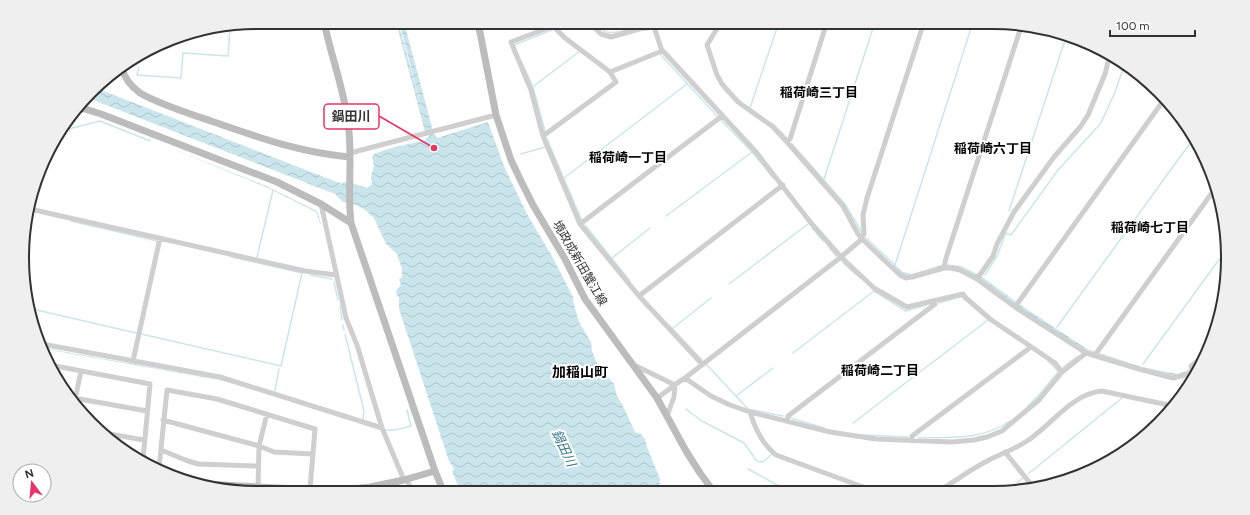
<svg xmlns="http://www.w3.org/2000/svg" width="1250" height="515" font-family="Figtree,'Noto Sans JP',sans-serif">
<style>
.water{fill:url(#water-waves)}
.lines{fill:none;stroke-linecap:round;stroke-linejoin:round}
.stream{stroke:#cae6ec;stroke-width:1.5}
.street{stroke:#cfcfcf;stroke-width:5}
.secondary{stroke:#bcbcbc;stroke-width:7}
.labels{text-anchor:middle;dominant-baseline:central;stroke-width:4;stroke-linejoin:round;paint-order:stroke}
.street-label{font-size:12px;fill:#323232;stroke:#fff}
.neighbourhood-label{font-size:13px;font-weight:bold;fill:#000;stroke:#fff}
.water-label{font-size:13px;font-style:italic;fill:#397a8a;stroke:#fff}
.quarter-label{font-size:14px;font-weight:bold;fill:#000;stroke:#fff}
.rim{fill:none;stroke:#323232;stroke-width:2}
.leader{fill:none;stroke:#e83565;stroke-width:1.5}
.callout-dot{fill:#e83565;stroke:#fff;stroke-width:1.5}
.callout{fill:#fff;stroke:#e83565;stroke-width:1.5}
.callout-label{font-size:13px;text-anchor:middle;font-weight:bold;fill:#323232}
</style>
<defs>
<pattern id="water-waves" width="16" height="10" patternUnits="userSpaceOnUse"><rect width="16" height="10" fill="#cae6ec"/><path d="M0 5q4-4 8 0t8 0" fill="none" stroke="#aec6cb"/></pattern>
</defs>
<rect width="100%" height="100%" fill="#fff"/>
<path class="water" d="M396,22H398L425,121L399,22H404L434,135H436L437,138L488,122L504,166L512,183L527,214L553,258L573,297V301L579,322L591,342L592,351L598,366L614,384L617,396L623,406L635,432L641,434L645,439L647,447L660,479L659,492H477L459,488L452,471L454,469L449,461L399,309V297L397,296C395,291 397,289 401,285L399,279L402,277V269L397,254L386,244L374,218L364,209L353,204L343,202L335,194L88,98L96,88L342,184L343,182L352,183L367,188L372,184L371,177L374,166L372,157L374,154L391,148L426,140V138L429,137L428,131L425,132Z
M160,144L266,186L317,211L321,224H320L316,212L266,187Z
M894,264L903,272L912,274L944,264L961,266L981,276L1019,304L1087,349L1142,367L1177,374L1193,368L1202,361L1199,366L1195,370L1175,376L1139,368L1085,351L960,268L907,276L902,274L893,265Z
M43,348L219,379L239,385L363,424L239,385L219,380L44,349Z"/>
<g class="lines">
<path class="stream" d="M551,22V23
M593,22C606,35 609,34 626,30
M656,24L666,22
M514,45L552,30
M661,55L717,116
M522,63L533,87L545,131
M139,67L137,75L181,78L183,53L228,56L230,27
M534,86L580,51
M750,108L779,22
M721,120L752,152L773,178
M773,124L787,138
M61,131L100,121L150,141
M547,139L582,221
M792,144L845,204L862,233
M521,154L545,147
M564,178L687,84
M824,179L875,22
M1009,211L1067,34
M666,216L752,152
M71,221L157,241
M585,225L630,281
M812,228L823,241
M864,236L895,265
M828,246L836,256
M257,257L273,190
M612,258L650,228
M843,263L860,278
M895,265L973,22
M310,275L332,279
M985,275L997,256L1006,233L1011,235L1058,170L1101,123L1115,92L1124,66
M334,282L338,300
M729,284L808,224
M874,291L906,311L926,305
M939,303L960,297H962L965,300
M340,306L342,320
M28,308L136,333
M343,325L344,330
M670,326L702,360
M1057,327L1193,139
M673,328L711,298
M141,334L281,366L302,273L232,257
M345,334L364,411L363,419
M793,353L874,291
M706,364L748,409L783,416
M1143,364L1226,250
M1063,367L1078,356
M275,391L279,369
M736,396L773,368
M1027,407L1038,396L1058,372L1057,370L1048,361
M686,409L702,421L744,443L756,460L759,462H763L771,455
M791,418L824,428
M853,423L988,320
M386,430H395L411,426L407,410
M863,435L908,437
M918,438C952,437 980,441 1010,421
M748,469L790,492
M1028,474L1122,398
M1007,491L1023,478
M283,493V492"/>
<path class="street" d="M588,22L601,34L611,37L639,29L686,22
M721,22L707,45L717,75L722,84L738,102L772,126L787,142L843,206L858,234L862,239L900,275L906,278L912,277L944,268H950L960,270L977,279L1015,307L1086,353L1139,369L1173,378L1193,373L1195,374
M654,27L662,51H663L756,152L811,223L841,257L874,288L907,307L963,294L966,298L990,319L1055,363L1062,372
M610,72L565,38L553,26L511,42L531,90L543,136L580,224L639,296L702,364
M543,136L616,82L610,72L662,51
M787,142L790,139L827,22
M350,153L496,115
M321,204L346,318L357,345L382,428L404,480
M30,209L305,271L336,275
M580,224L722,116
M861,237L864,234L863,215L867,198L924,22
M944,268L946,258L1021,27
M977,279L993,256L997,244L1014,212L1054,157L1081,126L1088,115L1105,74L1109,58
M639,296L783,185
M1015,307L1163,101
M42,344L220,377L382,428
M1095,355L1214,190
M133,361L160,238
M50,365L150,384L143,460
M634,365L675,385L674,397L667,416
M1193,373L1191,366L1204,356
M685,378L711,396L730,405L750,412L830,432L876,439L952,442L974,440L987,437L1002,431L1039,400L1062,372L1086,353
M74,398L147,411
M657,398C667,391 675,384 685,378L841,257L862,239
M75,400L81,371
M750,412C755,429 762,444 776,455L874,491
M163,420L259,446L274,452L313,454
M787,421L788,416L935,304L934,301
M104,433L144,440
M912,441V436L1031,347
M161,450L188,461L198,464L258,466
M1005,452L1034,488
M159,468L167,390L217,399L315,429L310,489
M406,479L414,493
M258,487L259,446L267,414
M939,491C955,481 971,469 989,460C1001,454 1015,449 1027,441C1052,425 1071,394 1102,391L1173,406"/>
<path class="secondary" d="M324,22C331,56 344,89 348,123C353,156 347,190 351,223L435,471L444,493
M478,22L496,115L511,160L521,181L533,205L565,259L585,299L657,398L686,451L700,473L714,492
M122,69C125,79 132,87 140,93C159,104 190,114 211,121C258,137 300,153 350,157
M79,109H85L101,114L277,182L321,204L351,223
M181,480L182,481
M201,484L335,491L370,487L404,480L435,471"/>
</g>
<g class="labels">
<g class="street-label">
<text transform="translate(580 263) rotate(60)">境政成新田蟹江線</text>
</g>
<g class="neighbourhood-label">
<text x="819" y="92">稲荷崎三丁目</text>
<text x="993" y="148">稲荷崎六丁目</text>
<text x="628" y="157">稲荷崎一丁目</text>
<text x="1150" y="227">稲荷崎七丁目</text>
<text x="880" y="370">稲荷崎二丁目</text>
</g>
<g class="water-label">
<text transform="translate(564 448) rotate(65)">鍋田川</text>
</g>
<g class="quarter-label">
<text x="580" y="372">加稲山町</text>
</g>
</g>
<path d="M0 0H1250V515H0ZM257 29H993A228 228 0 0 1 1221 257V258A228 228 0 0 1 993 486H257A228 228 0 0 1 29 258V257A228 228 0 0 1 257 29Z" fill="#efefef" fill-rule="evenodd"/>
<path class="rim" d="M257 29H993A228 228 0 0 1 1221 257V258A228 228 0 0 1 993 486H257A228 228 0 0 1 29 258V257A228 228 0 0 1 257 29Z"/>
<path class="leader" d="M434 148L379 116"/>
<circle class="callout-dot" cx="434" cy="148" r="4"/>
<rect class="callout" x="324" y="104" width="55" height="25" rx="4"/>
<g class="callout-label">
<text x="351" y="121">鍋田川</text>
</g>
<g transform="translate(32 483) rotate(344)"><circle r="19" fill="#ffffff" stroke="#adadad"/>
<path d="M0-3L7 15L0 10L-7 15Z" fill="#e83565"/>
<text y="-6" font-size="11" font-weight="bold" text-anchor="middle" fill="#323232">N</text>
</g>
<path d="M1110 30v6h85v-6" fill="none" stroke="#323232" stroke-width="2"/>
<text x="1116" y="30" font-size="12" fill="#323232" stroke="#ffffff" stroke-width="3" paint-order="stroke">100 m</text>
</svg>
